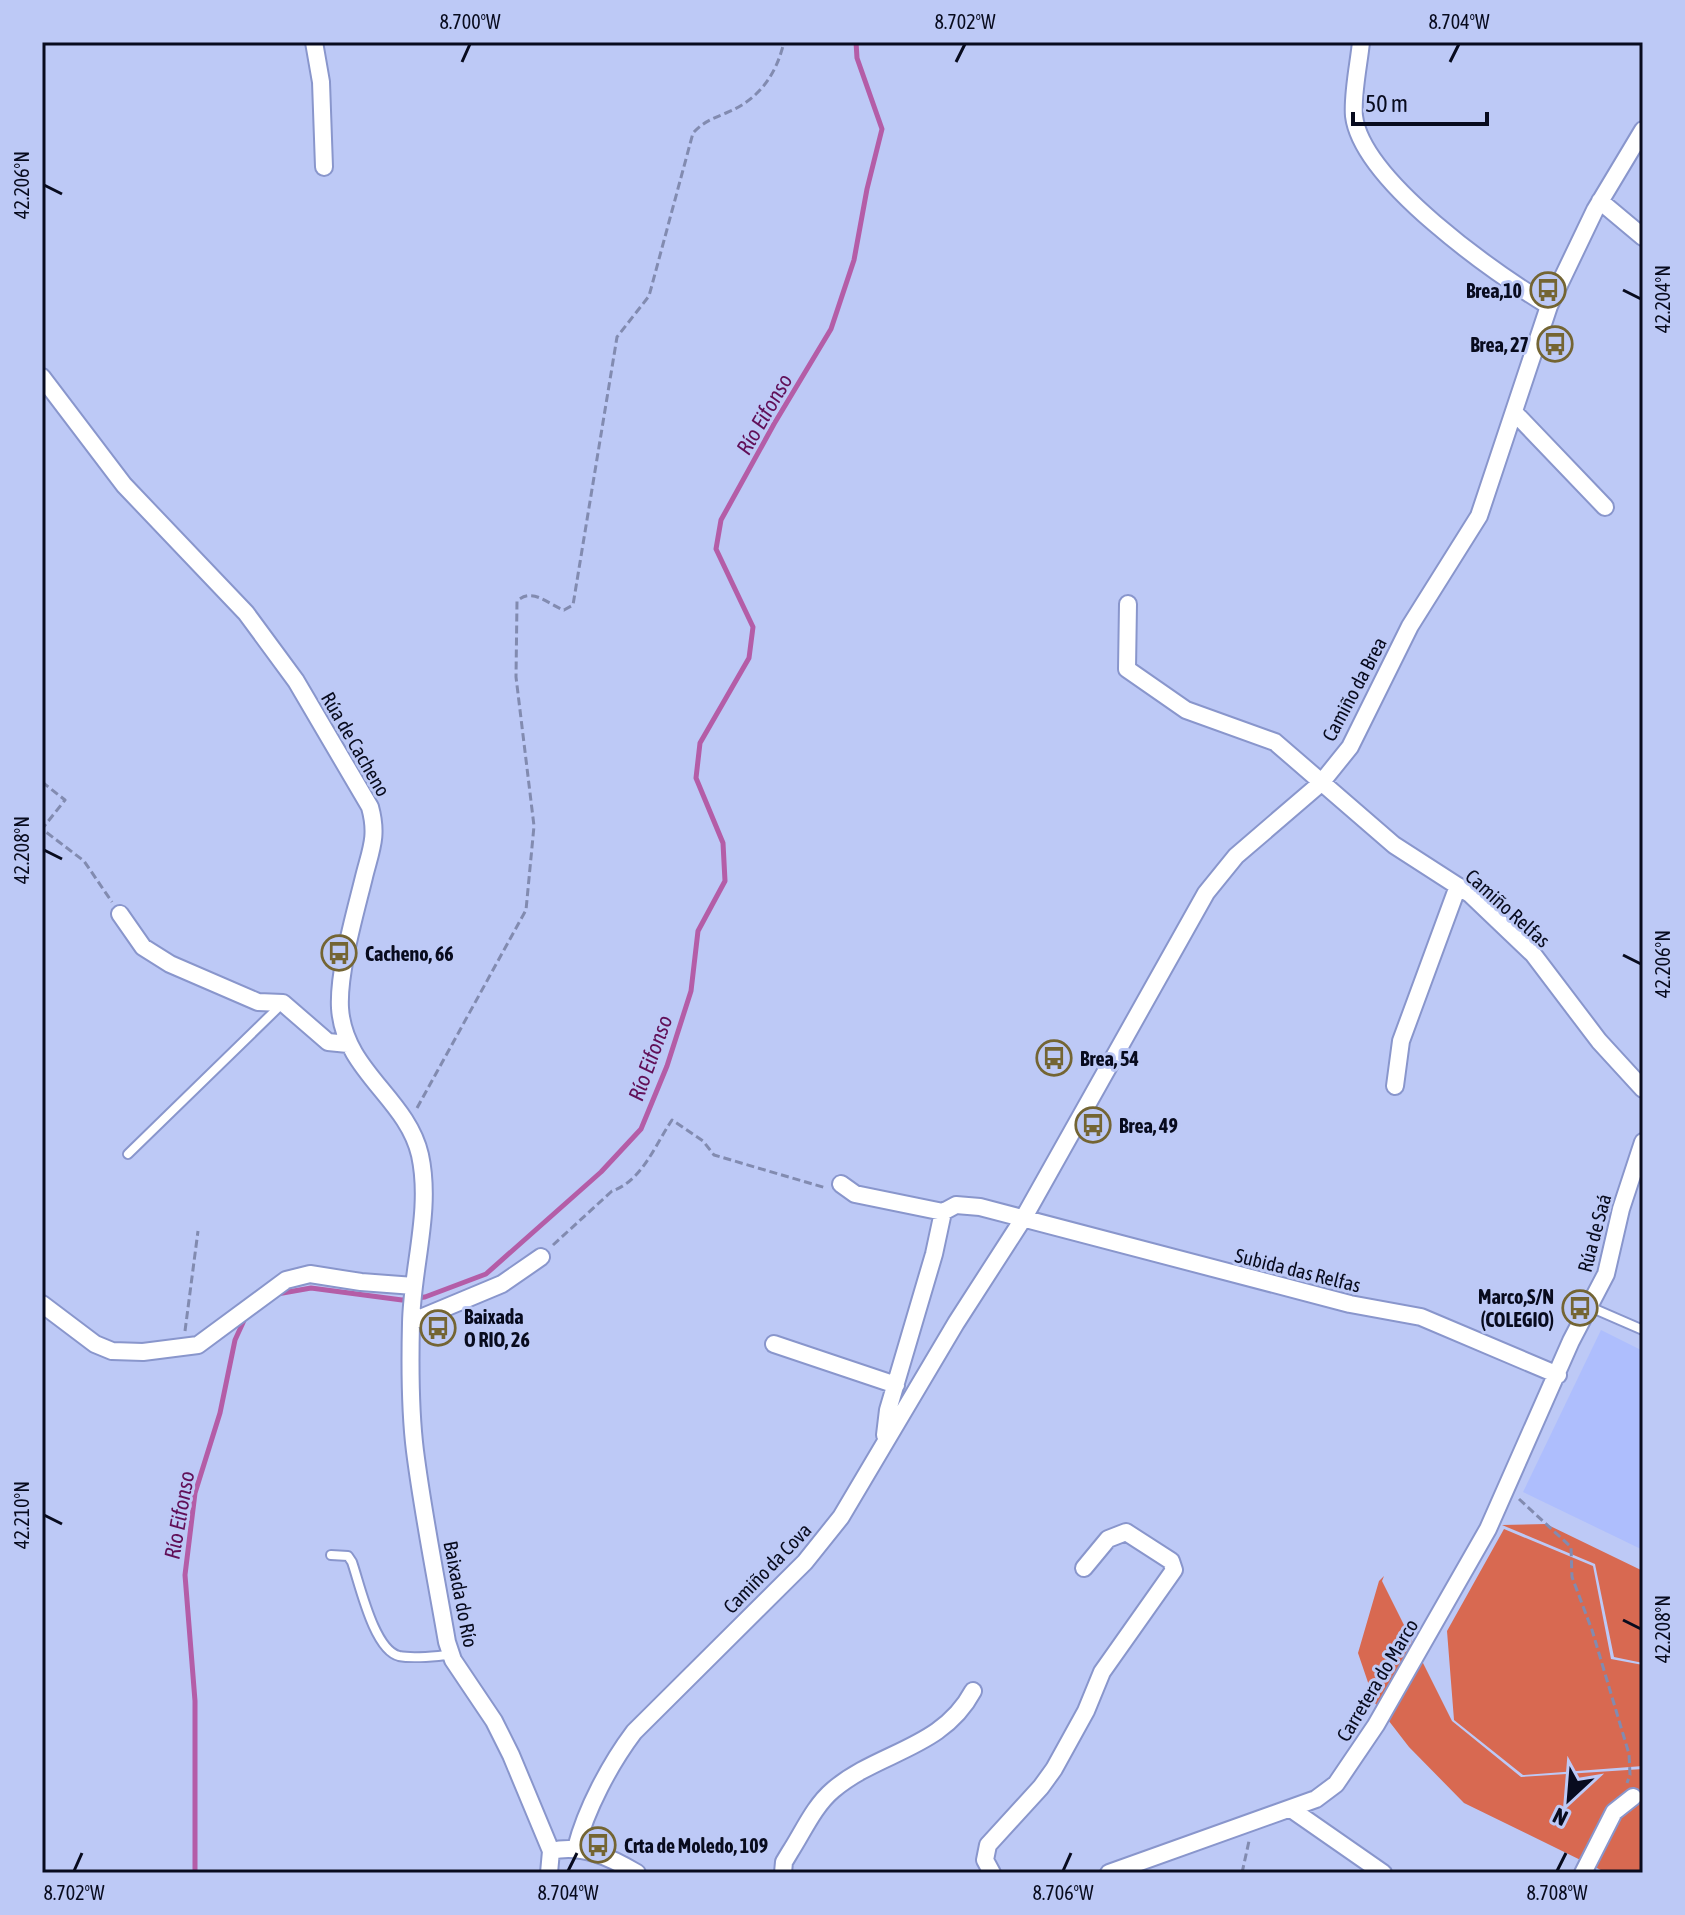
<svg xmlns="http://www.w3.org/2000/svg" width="1685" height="1915" font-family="'Asap Condensed',sans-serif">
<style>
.built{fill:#aebefd}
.forest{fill:#d86951}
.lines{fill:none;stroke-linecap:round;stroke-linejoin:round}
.stream{stroke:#b45da7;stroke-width:5}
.lane-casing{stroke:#8996cc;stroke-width:12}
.street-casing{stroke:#8996cc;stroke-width:20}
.path{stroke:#828bb0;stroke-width:3;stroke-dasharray:8 4;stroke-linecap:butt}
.lane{stroke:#fff;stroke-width:8}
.street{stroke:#fff;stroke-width:16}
.ticks{fill:none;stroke:#080b1e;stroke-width:3}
.labels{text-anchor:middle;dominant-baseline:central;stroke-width:6;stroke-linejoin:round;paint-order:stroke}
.poi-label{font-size:20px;font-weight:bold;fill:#080b1e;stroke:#bdc9f6;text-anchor:start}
.street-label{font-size:20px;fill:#080b1e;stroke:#bdc9f6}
.water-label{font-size:22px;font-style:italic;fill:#610f58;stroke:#bdc9f6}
.neatline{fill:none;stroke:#080b1e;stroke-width:3}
.ticks-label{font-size:20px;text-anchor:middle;fill:#080b1e}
</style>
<rect width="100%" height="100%" fill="#bdc9f6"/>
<path class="built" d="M1601,1330L1643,1351V1550L1523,1492Z"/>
<path class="forest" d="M1546,1524L1643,1571V1663L1614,1657L1595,1564L1502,1525Z
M1504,1529L1593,1566L1611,1659L1643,1665V1766L1523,1775L1454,1720L1447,1631Z
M1384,1576L1382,1581L1452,1721L1521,1777L1643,1769V1873H1607L1464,1803L1409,1747L1375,1703L1358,1653L1379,1581Z"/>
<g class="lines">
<path class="stream" d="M277,1294L311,1288L402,1300L425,1297L486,1274L601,1172L641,1129L667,1066L691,991L698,931L725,881L723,843L696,778L700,743L749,658L753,627L716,549L721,520L774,424L831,329L854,260L867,189L882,129L857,58L856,42
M195,1873V1701L185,1575L195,1493L220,1413L235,1340L246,1316"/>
<defs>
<path id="lane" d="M128,1154L283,1003
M1590,1307L1643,1330
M331,1555L348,1556L352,1562C360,1585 374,1650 399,1656C415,1659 434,1656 450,1655"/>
<path id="street" d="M314,42L321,82L324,167
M1361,42C1359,63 1352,95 1354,116C1362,181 1495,273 1549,306
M1600,201L1643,237
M42,377L124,485L246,613L296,681L370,807C378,836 371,849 364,877C355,914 338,972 340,1008C344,1071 407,1098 420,1155C432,1210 412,1268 411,1323C410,1364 410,1411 415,1451C423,1514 436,1578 447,1642L453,1660L494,1721L511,1755L551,1851L549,1873
M1514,412L1605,507
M1128,604L1127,669L1186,710L1275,742L1394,845L1470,894L1533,954L1599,1041L1643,1089
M120,914L143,947L170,964L258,1002L283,1003L328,1042L348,1044
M1395,1086L1401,1041L1458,886
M841,1184L855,1194L943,1212L956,1205L980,1207L1350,1304L1421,1317L1558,1375
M42,1304L95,1344L112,1351L143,1352L198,1345L286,1280L310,1274L361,1282L414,1286
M411,1322L502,1284L541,1257
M774,1344L896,1385
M885,1435L888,1410L934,1254L943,1212
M1291,1809L1383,1873
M576,1848C586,1809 610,1764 634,1732L805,1562L841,1517L956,1323L1023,1219L1206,893L1236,856L1321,783L1350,747L1410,626L1479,516L1549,306L1595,210L1643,130
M551,1851C582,1844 610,1857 637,1873
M783,1873L784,1862L790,1852C803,1832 814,1806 833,1790C879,1751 942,1749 973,1691
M992,1873L985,1860L988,1845L1041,1787L1054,1769L1086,1711L1102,1672L1174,1570L1171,1561L1126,1532L1108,1539L1084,1568
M1109,1873L1316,1799L1336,1784L1376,1725L1488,1529L1571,1341L1606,1274L1621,1209L1643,1142
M1583,1873L1614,1812L1633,1797"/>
</defs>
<use href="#lane" class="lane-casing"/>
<use href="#street" class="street-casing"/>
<path class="path" d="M42,782L65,800L42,829L84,861L112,902
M417,1108L526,910L534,826L516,677L517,601C533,587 547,604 564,610L573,605L617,337L649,296L693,133C703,122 712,119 726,113C758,100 776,76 784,42
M553,1245L612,1191C642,1181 655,1145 672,1120L703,1141L714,1155L826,1188
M185,1331L198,1231
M1519,1499L1571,1547L1572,1577L1592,1630L1629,1754L1630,1775L1627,1783
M1242,1873L1249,1841"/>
<use href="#lane" class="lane"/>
<use href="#street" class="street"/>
</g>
<path class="ticks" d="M462,62L470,44M956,62L965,44M1450,62L1459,44M44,185L62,194M1623,290L1641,299M44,850L62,859M1623,955L1641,964M44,1515L62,1524M1623,1620L1641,1629M74,1871L82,1853M568,1871L577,1853M1063,1871L1071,1853M1557,1871L1566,1853"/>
<defs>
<symbol id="bus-ring" viewBox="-11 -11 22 22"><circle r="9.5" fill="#bdc9f6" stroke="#746533" stroke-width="1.5"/><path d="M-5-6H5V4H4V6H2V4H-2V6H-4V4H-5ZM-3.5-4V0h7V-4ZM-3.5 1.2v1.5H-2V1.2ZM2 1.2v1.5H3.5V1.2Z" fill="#746533"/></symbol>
</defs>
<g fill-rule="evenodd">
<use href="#bus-ring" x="1528" y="270" width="40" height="40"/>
<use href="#bus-ring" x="1535" y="324" width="40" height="40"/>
<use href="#bus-ring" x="319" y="933" width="40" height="40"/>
<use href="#bus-ring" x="1034" y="1038" width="40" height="40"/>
<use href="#bus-ring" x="1073" y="1105" width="40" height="40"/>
<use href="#bus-ring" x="1560" y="1288" width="40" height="40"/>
<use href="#bus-ring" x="418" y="1308" width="40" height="40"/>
<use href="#bus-ring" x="578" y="1825" width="40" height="40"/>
</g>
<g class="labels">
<g class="poi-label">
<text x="1522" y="290" text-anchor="end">Brea,10</text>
<text x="1529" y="344" text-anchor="end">Brea, 27</text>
<text x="365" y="953">Cacheno, 66</text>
<text x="1080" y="1058">Brea, 54</text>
<text x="1119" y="1125">Brea, 49</text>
<text x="1554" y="1296" text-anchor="end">Marco,S/N<tspan x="1554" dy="23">(COLEGIO)</tspan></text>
<text x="464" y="1316">Baixada<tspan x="464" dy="23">O RIO, 26</tspan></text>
<text x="624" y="1845">Crta de Moledo, 109</text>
</g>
<g class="street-label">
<text transform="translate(1354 689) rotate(-62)">Camiño da Brea</text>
<text transform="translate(356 744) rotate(60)">Rúa de Cacheno</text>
<text transform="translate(1508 908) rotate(42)">Camiño Relfas</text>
<text transform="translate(1594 1233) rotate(-75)">Rúa de Saá</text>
<text transform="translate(1298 1270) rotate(14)">Subida das Relfas</text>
<text transform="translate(767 1568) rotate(-46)">Camiño da Cova</text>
<text transform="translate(461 1594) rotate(79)">Baixada do Río</text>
<text transform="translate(1377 1680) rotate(-59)">Carretera do Marco</text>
</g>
<g class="water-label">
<text transform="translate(764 414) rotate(-60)">Río Eifonso</text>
<text transform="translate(650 1058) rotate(-70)">Río Eifonso</text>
<text transform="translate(179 1515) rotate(-80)">Río Eifonso</text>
</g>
</g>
<rect width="1685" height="1915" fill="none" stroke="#bdc9f6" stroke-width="88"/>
<g transform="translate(1569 1799) rotate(206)" stroke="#bdc9f6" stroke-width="6" paint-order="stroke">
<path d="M0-6L14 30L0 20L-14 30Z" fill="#080b1e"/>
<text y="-12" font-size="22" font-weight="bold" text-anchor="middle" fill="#080b1e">N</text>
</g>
<path d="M1353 112v12h134v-12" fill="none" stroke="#080b1e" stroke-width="4"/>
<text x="1365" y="112" font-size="24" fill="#080b1e" stroke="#bdc9f6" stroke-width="6" paint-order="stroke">50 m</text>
<rect x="44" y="44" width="1597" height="1827" class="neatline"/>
<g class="ticks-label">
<text x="470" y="29">8.700°W</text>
<text x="965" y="29">8.702°W</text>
<text x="1459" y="29">8.704°W</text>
<text transform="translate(22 185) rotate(-90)" y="7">42.206°N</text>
<text transform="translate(1663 299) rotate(-90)" y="7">42.204°N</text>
<text transform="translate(22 850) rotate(-90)" y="7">42.208°N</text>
<text transform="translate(1663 964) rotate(-90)" y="7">42.206°N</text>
<text transform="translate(22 1515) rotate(-90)" y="7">42.210°N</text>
<text transform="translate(1663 1629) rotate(-90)" y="7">42.208°N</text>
<text x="74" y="1900">8.702°W</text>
<text x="568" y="1900">8.704°W</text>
<text x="1063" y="1900">8.706°W</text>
<text x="1557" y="1900">8.708°W</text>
</g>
</svg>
